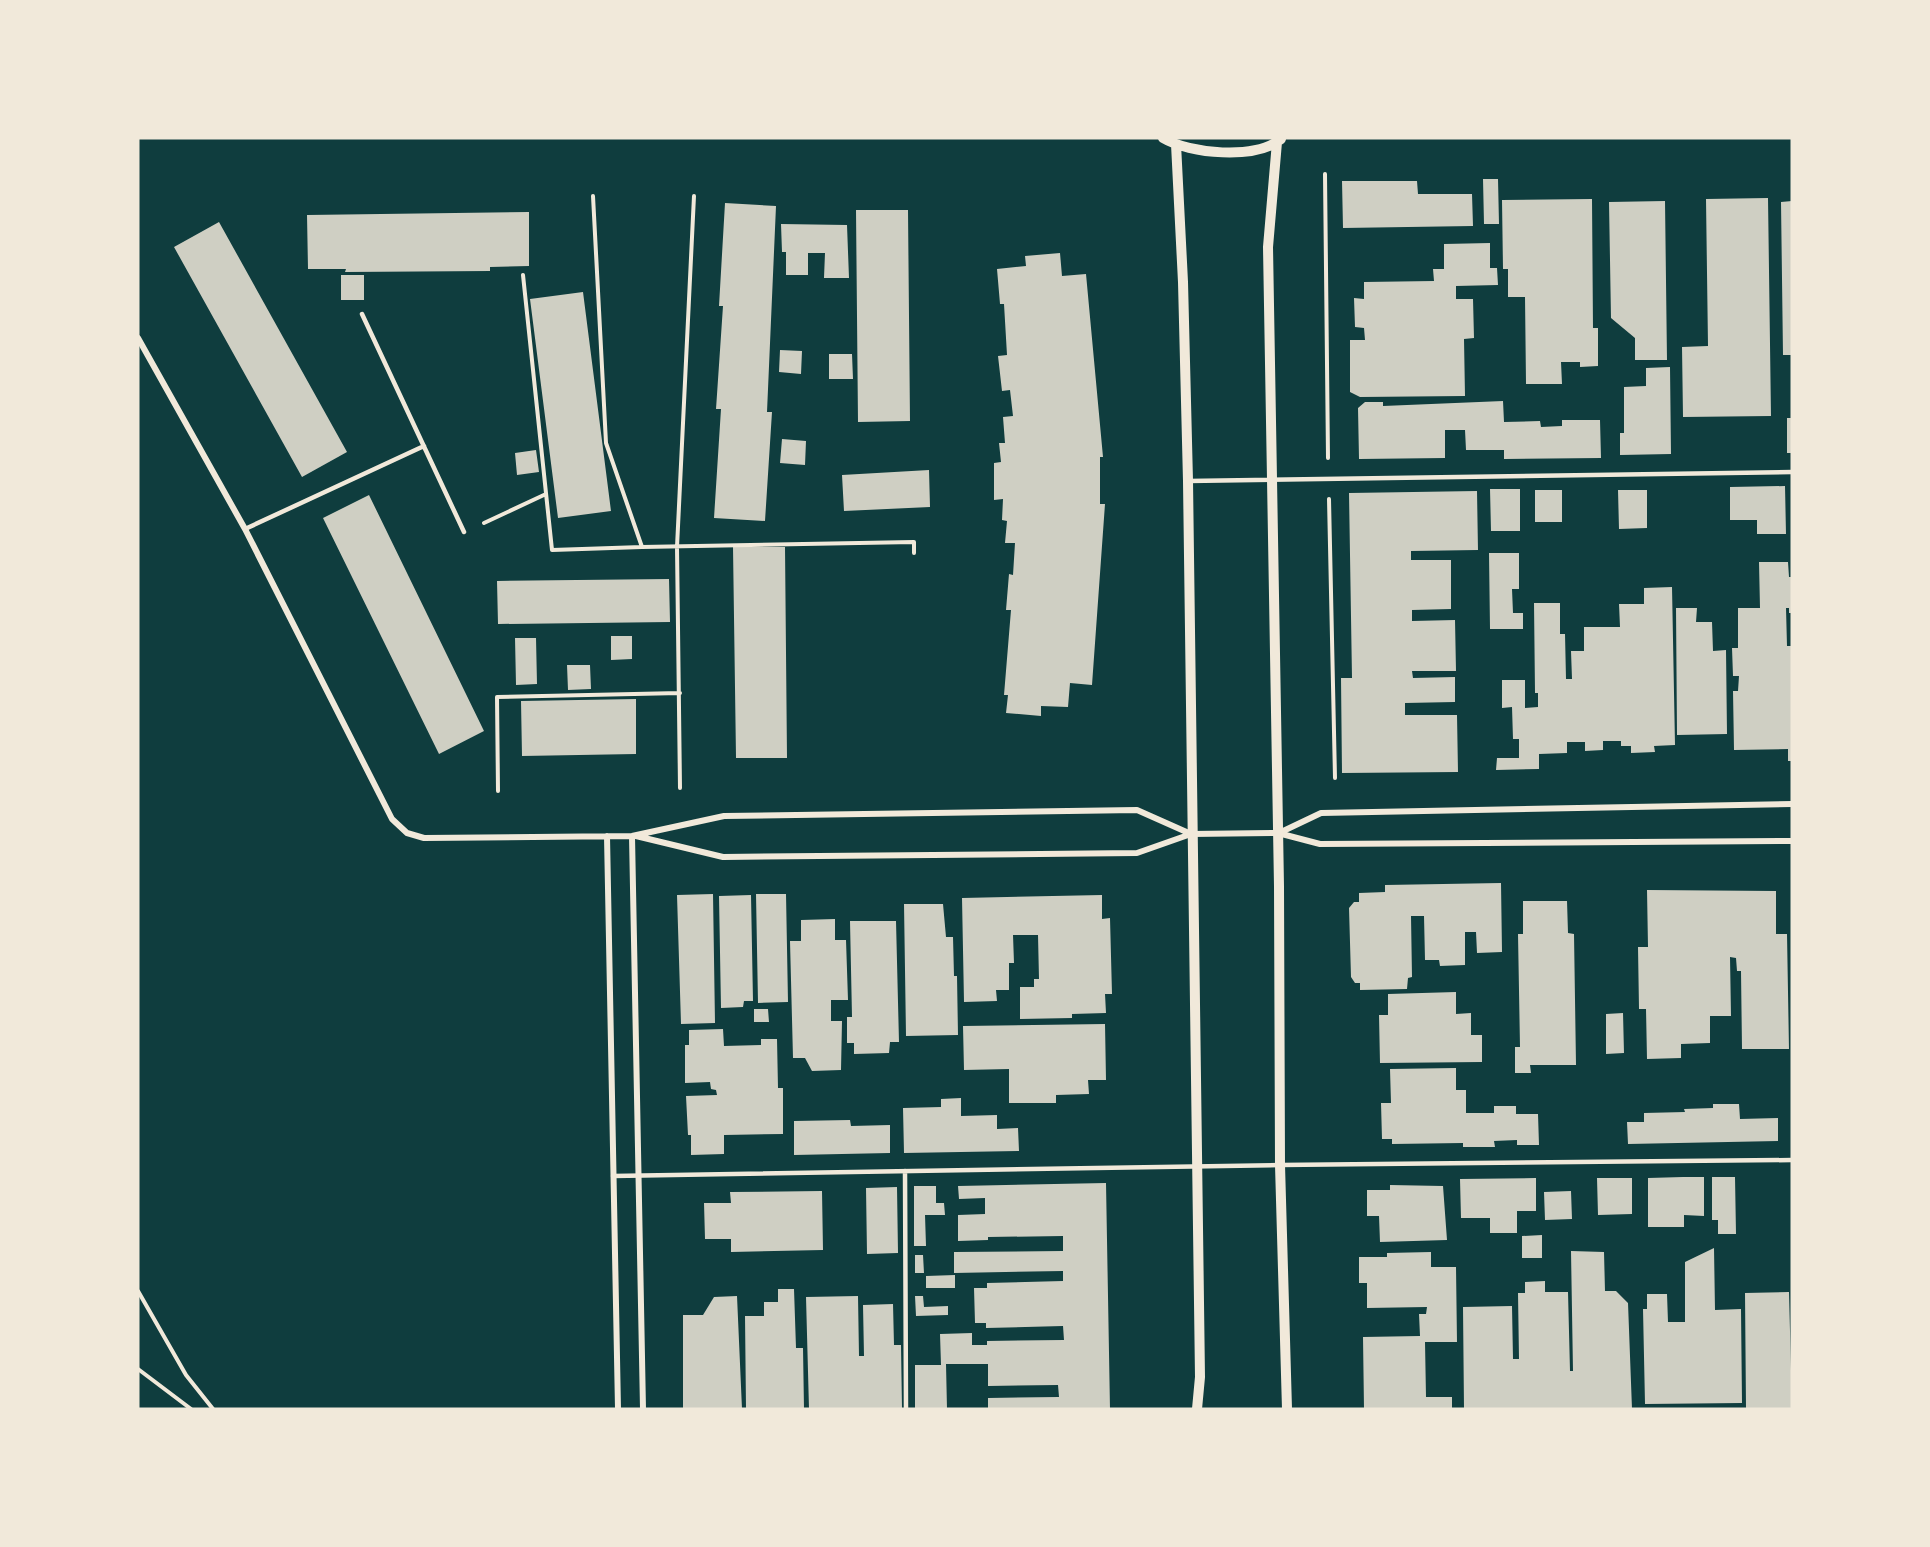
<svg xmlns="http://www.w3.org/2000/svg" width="1930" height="1547" font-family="'DM Sans',sans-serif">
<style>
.building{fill:#cfcfc3}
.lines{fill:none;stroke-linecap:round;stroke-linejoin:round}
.path{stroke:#f1e9da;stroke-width:4}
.service{stroke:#f1e9da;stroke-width:4.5}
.minor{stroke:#f1e9da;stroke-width:6}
.tertiary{stroke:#f1e9da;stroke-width:10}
</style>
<rect width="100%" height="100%" fill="#0f3d3e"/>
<path class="building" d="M1483,179H1498L1499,224H1484Z
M1342,181H1417L1418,194H1472L1473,226L1343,228Z
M1768,198L1771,416L1683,417L1682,347L1708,346L1706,199Z
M1592,199L1593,328H1598V366L1580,367V362H1561L1562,384H1526L1525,297H1508V269H1503L1502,200Z
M1665,201L1667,360H1635V338L1611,318L1609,202Z
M1792,201V355H1783L1781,202Z
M725,203L776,206L767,412H772L765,521L714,518L721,409H716L723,306H719Z
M856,210H908L910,421L858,422Z
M529,212V266L490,267V271L345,272L346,269H308L307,215Z
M219,222L347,452L302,477L174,247Z
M781,224L847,225L849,278H824L825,253H808V275H786V252H782Z
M1490,243V268H1497L1498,285L1456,286V299H1473L1474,338L1464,339L1465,396L1360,397L1350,392V340H1365L1364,328L1355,327L1354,298L1364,299V282L1434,281L1433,269H1444V244Z
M1060,253L1062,276L1086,274L1103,457H1100V504H1105L1092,685L1070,683L1068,707L1041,706V716L1006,713L1008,695H1004L1011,610H1006L1009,574L1013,575L1015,543H1005L1007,521L1002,520L1003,499L994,500V463L1001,462L999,443H1005L1003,417L1013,416L1010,390L1002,391L998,356L1007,355L1004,304H1000L997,269L1026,266L1025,256Z
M341,275H364V300H341Z
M583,292L611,511L558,518L530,299Z
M780,350L802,351L801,374L779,372Z
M829,354H852L853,379H829Z
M1670,367L1671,454L1620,455V433H1624V387L1646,386V368Z
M1503,401L1504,422L1540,421L1541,427L1562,426V420H1600L1601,458L1504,459V450H1466L1465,430H1445V458L1359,459L1358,408L1365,402H1383V406Z
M1787,418H1792V453H1787Z
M782,439L806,441L805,465L780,463Z
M536,450L539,472L517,475L515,453Z
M929,470L930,507L844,511L842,475Z
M1785,486L1786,534H1757V520H1730V487Z
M1490,489H1520V531H1491Z
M1535,490H1562V522H1535Z
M1618,490H1647V528L1619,529Z
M1477,491L1478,550L1411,551V560H1451V609L1412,610V621L1455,620L1456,671H1412L1413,678L1455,677V702L1405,703V715H1457L1458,772L1342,773L1341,678H1352L1349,493Z
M369,495L484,731L439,754L323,518Z
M733,547H785L787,758H736Z
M1489,553H1519V589H1512L1513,613H1523V629H1490Z
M1759,562H1788L1789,577H1792V613H1789V608H1786L1787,646H1792V761H1788V749L1734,750L1733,691H1738L1739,676H1733L1732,648H1738V608H1760Z
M669,579L670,622L498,624L497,581Z
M1672,587L1675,745L1654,746L1655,752L1631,753V746H1621V741H1603V750L1585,751V742H1567V753L1539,754V769L1496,770L1497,758H1519V739H1513L1512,707L1502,708V680H1525V708L1538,707V693H1535L1534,603H1560V634H1565L1566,679H1572L1571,651H1584V627H1620L1619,604H1644V588Z
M1676,608H1697L1696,622H1712L1713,651L1726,650L1727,734L1677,735Z
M611,636H632V659L611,660Z
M515,638H536L537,684L516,685Z
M567,665H590L591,689L568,690Z
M636,699V754L522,756L521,701Z
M1501,883L1502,952L1477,953L1476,932H1465V965L1440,966L1439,960H1425L1424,916H1411L1412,977L1408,978L1407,989L1360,990V983H1355L1351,977L1349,908L1354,902H1359V893L1385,892V885Z
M1647,890L1776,891V934H1787L1789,1049H1742L1741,971H1737L1736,958L1730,957L1731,1016H1710V1043L1681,1044V1058L1647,1059L1646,1009H1639L1638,947H1648Z
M713,894L715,1023L681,1024L677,895Z
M756,894H786L788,1002L758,1003Z
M751,895L753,1001H744L743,1007L721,1008L719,896Z
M1102,895V919L1110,918L1112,994H1105L1106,1013L1072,1014V1018L1020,1019V987H1034V979H1039L1038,935H1013L1014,963H1009V990H996L997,1001L964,1002L962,898Z
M1523,901H1567L1568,933L1574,934L1576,1065H1530L1531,1073H1515V1047H1520L1518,934H1523Z
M904,904H943L946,937H953L954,976H957L958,1035L906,1036Z
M835,919V940H846L848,1000H831V1021H842L841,1070L812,1071L805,1058H793L790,941H801V920Z
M850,921H896L899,1042H890L889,1053L854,1054V1043H847V1017H852Z
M1456,992V1014L1471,1013V1035H1482V1062L1380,1063L1379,1015H1388V994Z
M754,1009H768L769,1022H754Z
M1623,1013L1624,1053L1606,1054V1014Z
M1105,1024L1106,1080H1088L1089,1094L1056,1095V1103H1009V1069L964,1070L963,1026Z
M723,1029L724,1046L761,1045V1039H777L778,1088H783V1134L724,1135V1154L691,1155V1135H688L686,1096L717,1095L716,1090L711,1089L710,1082L685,1083V1045H689V1030Z
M1456,1068V1090H1466V1113H1494V1106H1516V1114H1538L1539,1145H1517V1140L1494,1141L1495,1147H1463V1143L1392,1144V1139H1382L1381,1103H1391L1390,1069Z
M961,1098V1116L997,1115V1129L1018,1128L1019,1151L904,1153L903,1108L941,1107V1099Z
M1713,1104H1739L1740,1119L1778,1118V1141L1628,1144L1627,1122H1644V1113L1685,1112L1684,1109L1713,1108Z
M850,1120L851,1126L890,1125V1153L794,1155V1121Z
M1683,1177H1704V1216L1684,1215V1227H1648V1178Z
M1712,1177H1735L1736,1234H1718V1220H1712Z
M1536,1178V1211H1517V1233H1490V1218H1461L1460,1179Z
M1597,1178H1632V1214L1598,1215Z
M1106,1183L1110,1409H988V1398L1059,1397L1058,1385L988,1386V1364H946L947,1409H915V1365H941L940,1334L972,1333V1345H987V1341L1064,1340L1063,1326L986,1328V1323H975L974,1288H987V1283L1063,1281V1271L954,1273V1252L1063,1251V1236L988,1237V1240L958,1241V1215L985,1214V1198L959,1199L958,1186Z
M1390,1185L1443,1186L1447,1240L1380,1242L1379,1216H1367V1190H1390Z
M914,1186H936V1203H944L945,1215H925L926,1246H914Z
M897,1187L898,1253L867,1254L866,1188Z
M822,1191L823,1250L731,1252V1239H705L704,1203H731L730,1192Z
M1571,1191L1572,1219L1545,1220L1544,1192Z
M1542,1235V1258H1522V1236Z
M1714,1248L1715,1310L1741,1309L1742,1403L1645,1404L1643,1309H1647V1294H1667L1668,1322H1685V1262Z
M1571,1251L1604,1252L1605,1291H1616L1628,1303L1632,1409H1464L1463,1307L1512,1306L1513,1359H1519L1518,1293H1525V1282L1545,1281V1292H1568L1570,1371H1573Z
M1431,1252V1267H1456L1457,1342H1425L1426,1397H1452V1409H1364L1363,1337L1420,1336L1419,1314H1426L1427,1307L1367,1308V1283H1359V1257H1387V1253Z
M915,1255H923L924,1273H915Z
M955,1275V1288H926V1276Z
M778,1289H794L796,1348H803L804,1409H746L745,1316H764V1302H778Z
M1789,1292L1792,1409H1746L1745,1293Z
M737,1296L742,1409H683V1315H703L714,1297Z
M858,1296L859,1356H864L863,1305L893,1304L894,1345H901L902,1409H809L806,1297Z
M915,1296H923L924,1307L948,1306V1315L916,1316Z"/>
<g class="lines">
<path class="path" d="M1325,174L1328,458
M593,196L606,443L642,547L914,542V553
M523,275L552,550L642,547
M1329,499L1335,778
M484,523L546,494
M680,788L677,547L694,196
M498,791L497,697L680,693
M138,1291L186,1375L213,1409
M138,1369L191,1409"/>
<path class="service" d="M362,314L464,532
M1188,481L1792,472
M245,529L424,446
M905,1171L906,1409
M613,1176L1280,1165L1792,1160"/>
<path class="minor" d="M138,338L245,529L392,819L407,833L424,838L632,836L724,816L1137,810L1191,834
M1279,833L1321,813L1792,804
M607,836L618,1409
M632,836L643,1409
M636,836L723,857L1137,853L1191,834L1278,833L1320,844L1792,841"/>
<path class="tertiary" d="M1163,138C1190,154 1255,160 1281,139
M1277,142L1268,247L1279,886L1280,1165L1287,1409
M1176,144L1183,282L1188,481L1200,1377L1197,1409"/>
</g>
<rect width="1930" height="1547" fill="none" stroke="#f1e9da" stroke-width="279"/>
</svg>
